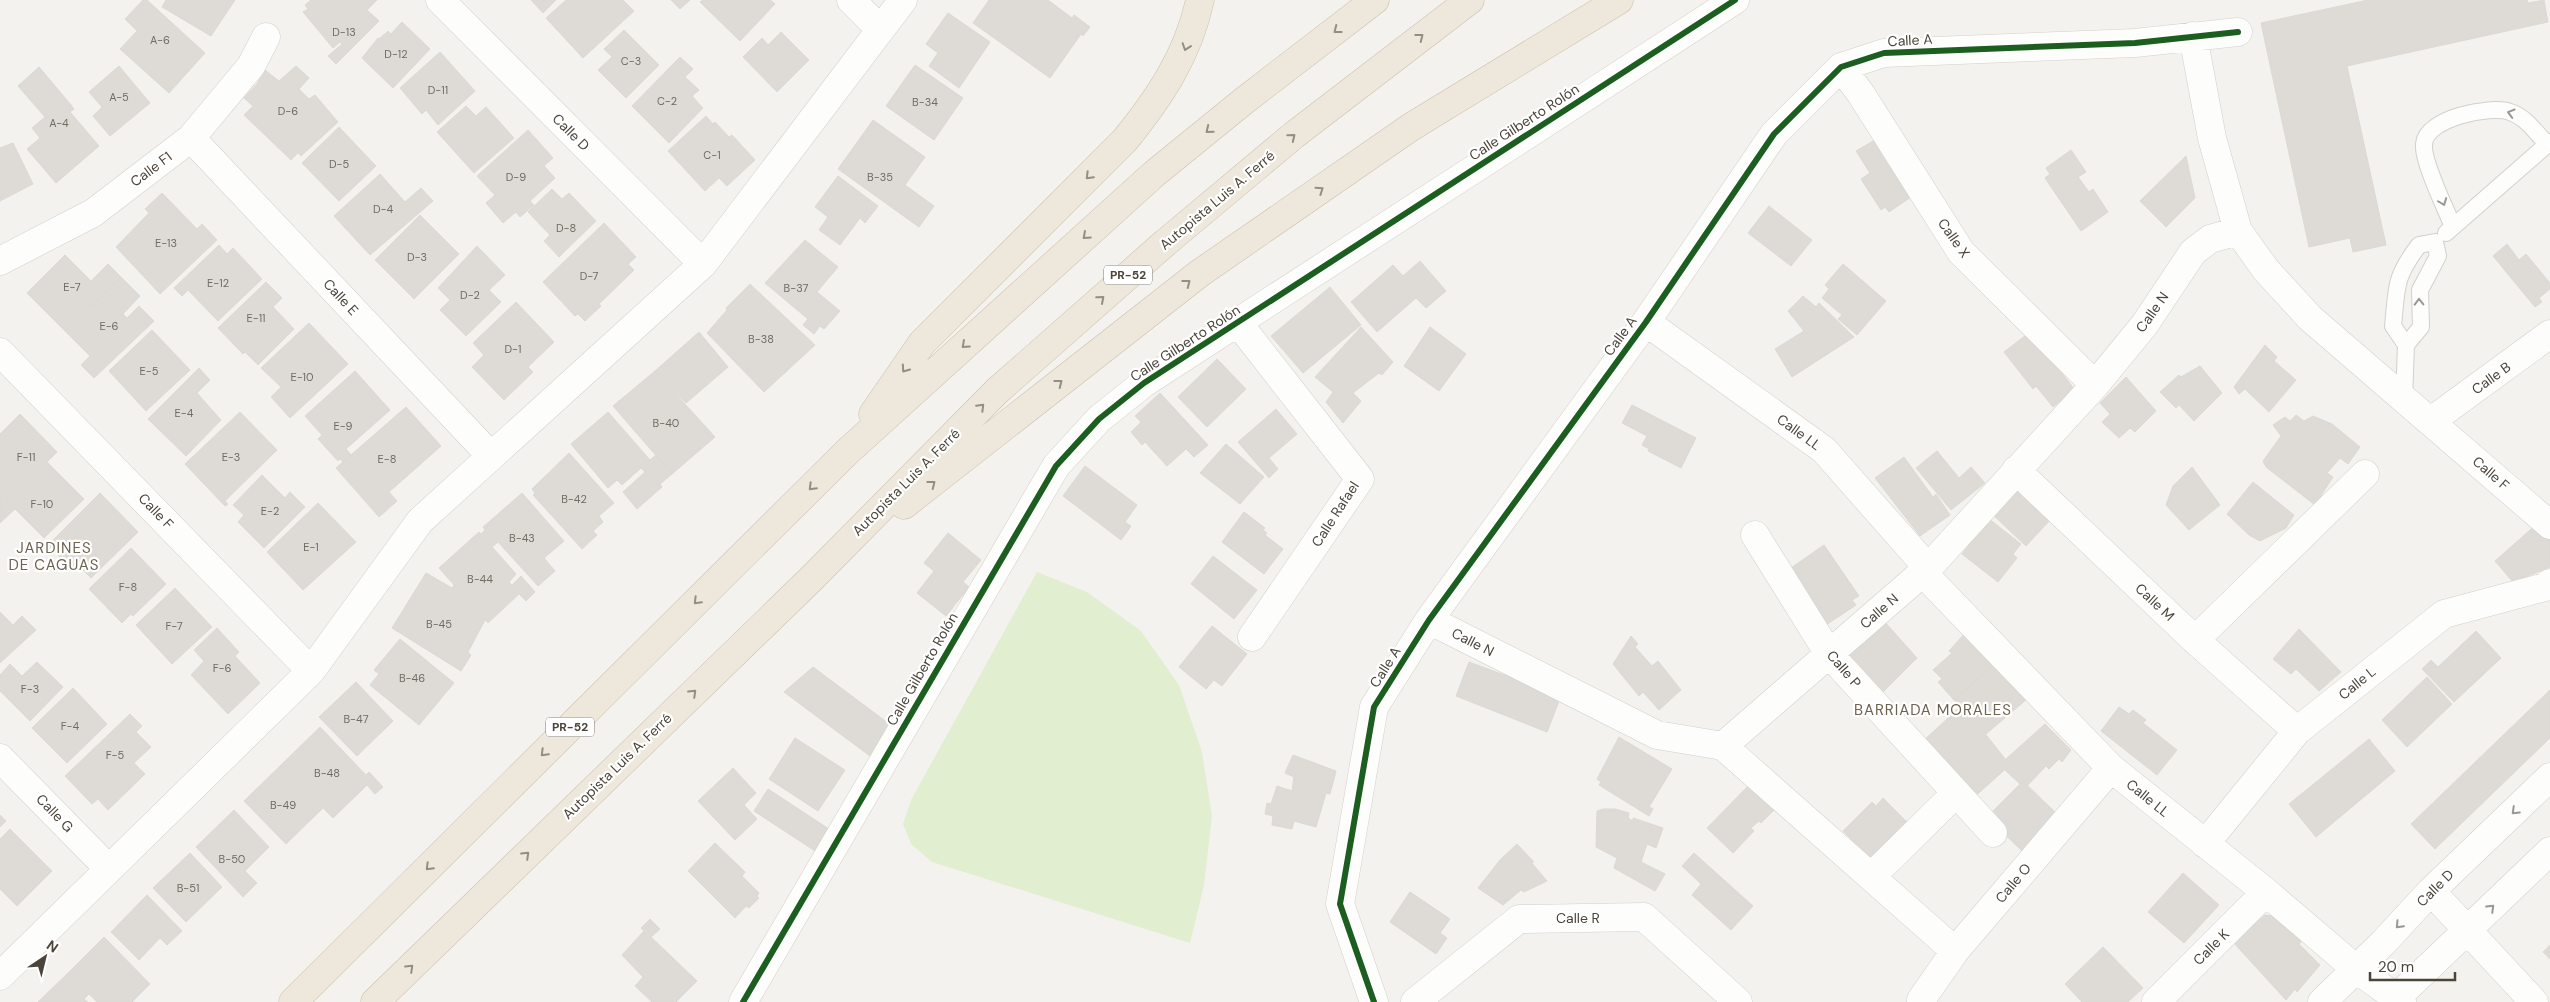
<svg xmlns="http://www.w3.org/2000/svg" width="2550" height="1002" font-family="'DM Sans',sans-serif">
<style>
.green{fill:#e1eecf}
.building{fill:#dedbd6;stroke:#dcd9d4}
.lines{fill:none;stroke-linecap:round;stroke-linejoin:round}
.service-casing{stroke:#d2d0cb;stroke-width:18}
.minor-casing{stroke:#d2d0cb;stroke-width:29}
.motorway-casing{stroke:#ccbfa9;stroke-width:29}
.service{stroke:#fdfdfc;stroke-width:16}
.minor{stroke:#fdfdfc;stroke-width:28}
.motorway{stroke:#ede8db;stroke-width:28}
.cycleway-casing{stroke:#fff;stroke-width:9}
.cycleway{stroke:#1b5e20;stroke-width:6}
.oneway{stroke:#948e82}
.oneway2{stroke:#9b9791}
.labels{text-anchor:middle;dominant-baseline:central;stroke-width:4.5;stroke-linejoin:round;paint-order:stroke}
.number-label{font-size:11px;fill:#706a61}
.shield{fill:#fff;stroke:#817c74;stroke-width:1}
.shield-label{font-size:12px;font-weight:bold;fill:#4b4439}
.street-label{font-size:14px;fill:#4b4439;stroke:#fff}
.neighbourhood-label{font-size:15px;letter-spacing:1px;fill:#6e6250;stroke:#fff}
</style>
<rect width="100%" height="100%" fill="#f4f2ee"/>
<path class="green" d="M1037,572L1087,592L1141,631L1179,685L1202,752L1212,816L1204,885L1190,943L932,862L911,844L903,824L911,800Z"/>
<path class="building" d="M143,0H147L205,53L169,93L120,49L137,31L125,19Z
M166,0H235L211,36L162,7Z
M311,0H377L367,10L379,21L336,64L328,56L342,44L340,42L333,48L303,12L308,9L305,5Z
M531,0H556L543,13Z
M566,0H623L634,11L583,58L546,18Z
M671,0H690L680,9Z
M703,0H770L775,4L740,41L700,2Z
M989,0H1048L1072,18L1074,15L1090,27L1083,36L1081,34L1050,78L973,23Z
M2368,0H2527L2528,3L2544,0L2548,22L2347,66L2386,245L2353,252L2350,238L2309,247L2261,23Z
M948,13L990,42L959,88L929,66L938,53L926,44Z
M402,22L430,49L393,88L362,58L378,38L379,39L388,31L391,34Z
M624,30L659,65L626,98L598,70L612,57L604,49Z
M781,32L809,60L777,92L743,57L762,38L768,45Z
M440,52L475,91L438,125L426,110L422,114L400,88Z
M680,57L693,69L685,77L699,90L692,96L703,108L669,143L632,106Z
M915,65L963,98L934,140L886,106Z
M119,66L150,103L110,136L93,116L102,107L89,92Z
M296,66L309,78L299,89L309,99L315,95L338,122L301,156L298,153L291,160L244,115L253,106L244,98L257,84L265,70L279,81Z
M39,67L71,105L74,109L70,112L99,146L56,183L27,149L40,138L32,128L45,117L18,86Z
M466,106L476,116L486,107L514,138L474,173L437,132Z
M706,116L713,124L715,122L729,137L732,135L755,160L727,186L719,178L705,191L668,151Z
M873,120L925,157L905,185L934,206L919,227L838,169Z
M339,127L376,166L339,201L302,163Z
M528,130L553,158L544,166L555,178L530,201L534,205L520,217L516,212L503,223L486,203L495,195L477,176Z
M1875,140L1911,197L1889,212L1885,207L1881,210L1861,179L1870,173L1856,151Z
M13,143L33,184L0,201V148Z
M2071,150L2086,172L2078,177L2089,192L2093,189L2108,212L2081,231L2045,178L2050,174L2046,168Z
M2186,156L2195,198L2166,227L2140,201Z
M380,174L405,202L421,188L433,201L370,255L334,216Z
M838,176L878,206L865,223L860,218L840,245L819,230L828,217L815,207Z
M552,189L562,199L569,193L596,221L559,257L544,241L550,235L528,212Z
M162,193L197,229L202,224L217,240L160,294L116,247L149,213L145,209Z
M1769,206L1812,240L1791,266L1748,233Z
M420,215L459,254L414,299L375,260Z
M604,223L636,257L628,264L634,270L599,304L601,306L585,321L578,314L575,316L543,282Z
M805,240L838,267L817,292L840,311L824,329L820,326L814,334L803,325L808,319L765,283Z
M2507,244L2519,260L2526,254L2550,283V289L2539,298L2542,302L2535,307L2493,256Z
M219,245L227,254L233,248L262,279L218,321L188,290L182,296L174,288Z
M477,246L505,275L489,290L501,302L466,336L440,310L450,300L438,288Z
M65,255L91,281L108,264L121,277L65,331L27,293Z
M1420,261L1446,291L1426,308L1416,298L1377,332L1351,302L1393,265L1403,276Z
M1843,264L1886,301L1857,335L1838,319L1842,315L1822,298L1829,289L1825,285Z
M121,277L140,296L123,314L127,318L139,306L154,321L94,378L81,365L90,356L65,331Z
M266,282L282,298L273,307L294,329L258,365L245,352L243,354L218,328Z
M750,284L815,345L764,392L707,333L727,310L726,308Z
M1330,287L1361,325L1303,373L1271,336Z
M1803,296L1816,307L1819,303L1854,337L1792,377L1775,349L1804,331L1788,311Z
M516,302L554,342L528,367L533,372L504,400L472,367L484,355L473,343Z
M309,323L348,364L290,418L271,397L281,387L261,368Z
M1361,327L1393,362L1382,375L1379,373L1353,393L1361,401L1343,423L1326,402L1333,392L1315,377Z
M1430,327L1466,354L1439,391L1404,366Z
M152,330L190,370L146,411L109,371Z
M699,332L728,367L686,403L655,371Z
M2030,332L2075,390L2053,407L2036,386L2033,389L2004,352Z
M2265,345L2277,357L2274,361L2296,380L2269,412L2245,389L2239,394L2234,387Z
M1217,359L1246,389L1207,427L1178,397Z
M2200,366L2222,393L2194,421L2179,405L2176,408L2160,392L2179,375L2181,377Z
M199,368L210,380L197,393L221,420L186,456L148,419Z
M355,371L390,410L346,449L351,455L343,462L340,459L338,461L318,439L322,435L305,416Z
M655,371L715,437L672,474L613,406Z
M2126,377L2156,411L2135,432L2130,428L2119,438L2102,422L2110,414L2100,403Z
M1160,393L1208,445L1194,457L1186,449L1167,466L1145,442L1142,445L1131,432L1141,422L1135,416Z
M1632,405L1696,438L1681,468L1648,451L1649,449L1642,445L1647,436L1622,423Z
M406,407L441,446L389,492L397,501L379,517L336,468Z
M1276,409L1297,434L1269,458L1278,469L1269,478L1238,442Z
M240,412L277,450L225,501L228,504L225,506L185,464Z
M608,412L650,460L656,455L672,474L660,484L662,487L637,509L623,492L645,472L641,468L622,485L617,480L608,488L571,444Z
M20,414L57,452L0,509V434Z
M2296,415L2304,421L2313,416L2332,424L2360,447L2348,464L2340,458L2327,473L2333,477L2315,505L2266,467L2263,461L2281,436L2273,425L2285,417L2290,421Z
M1226,444L1264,477L1240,504L1200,473Z
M1937,451L1959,478L1971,467L1985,483L1951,510L1916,468Z
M569,453L614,503L599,516L603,522L593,531L597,535L582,549L533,495L535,493L532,489Z
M1904,457L1933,497L1936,494L1950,515L1920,536L1875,478Z
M47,462L84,499L44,538L15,509L0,523V509Z
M1085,466L1137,505L1125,522L1131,526L1121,540L1063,496Z
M2192,467L2220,505L2189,530L2166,505L2173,486Z
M262,475L285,498L290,492L305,507L264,548L238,522L244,515L233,505Z
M2253,482L2294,515L2286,528L2260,541L2249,535L2227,514Z
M2016,485L2052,518L2026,546L1991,513Z
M100,493L138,532L91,578L78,565L72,570L48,545Z
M522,493L564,541L544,558L555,571L538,586L498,542L492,547L481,534L485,530L483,527Z
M318,503L356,542L303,590L267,552Z
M1244,512L1265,528L1263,530L1267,533L1265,535L1283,549L1264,574L1222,542Z
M1989,519L2021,544L2013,554L2017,558L1998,582L1962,554Z
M2538,523L2550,537V567L2513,582L2495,561Z
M479,532L516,574L509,582L512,585L521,576L535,592L526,601L519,594L488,623L439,568Z
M948,533L981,560L963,582L969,587L946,616L917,593L934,571L924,563Z
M1824,545L1859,596L1852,600L1856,605L1826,625L1788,570Z
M131,548L166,584L133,616L131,614L122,623L89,589Z
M1213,556L1257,590L1234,619L1191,584Z
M426,573L452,588L454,585L485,620L468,652L471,655L461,671L392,628Z
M175,588L212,627L172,664L136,625Z
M0,612L13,625L22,616L36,630L0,663Z
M1883,620L1917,658L1880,695L1847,658Z
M1212,626L1247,654L1222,686L1214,680L1206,689L1179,667Z
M217,628L239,652L235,656L260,683L228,714L191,675L204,661L194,650Z
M2299,629L2341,672L2319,691L2296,669L2291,674L2273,659Z
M2476,631L2501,658L2454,702L2422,669L2431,660L2438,667Z
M1966,632L1996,663L1954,700L1938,682L1942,679L1933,670L1952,653L1949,651Z
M1631,636L1638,644L1635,647L1652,666L1658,661L1681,690L1659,710L1643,692L1639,696L1613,664Z
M400,639L454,683L419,725L370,685L379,674L374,670Z
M37,662L63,687L30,721L0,691V675L10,664L22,676Z
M1469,662L1561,696L1547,732L1456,696Z
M1996,663L2027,699L1986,734L1954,700Z
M813,667L892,726L874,759L784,692Z
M2427,677L2452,704L2407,747L2382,720Z
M356,682L393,721L357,756L319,717Z
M73,688L107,724L67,763L32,728Z
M2550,690V738L2435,849L2411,824Z
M1960,707L1987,736L1948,772L1922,742Z
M2119,707L2129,714L2133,710L2146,720L2143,723L2177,750L2157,775L2101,731Z
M130,714L142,726L136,732L151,747L134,763L145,774L108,810L98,799L92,804L65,776Z
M2045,724L2071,750L2062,762L2059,759L2049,769L2046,766L2027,786L2023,781L2020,784L2005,770L2010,765L2006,759Z
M320,727L366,775L369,772L383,787L375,794L367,785L333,818L281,765Z
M1987,736L2010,765L1971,800L1948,772Z
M1619,737L1672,769L1649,807L1653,809L1649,816L1599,785L1601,782L1597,779Z
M795,738L845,770L818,811L769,779Z
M2369,739L2395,771L2316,837L2289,804Z
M1293,755L1336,771L1330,794L1326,793L1316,827L1294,821L1292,829L1272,825L1273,816L1265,814L1267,803L1271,804L1277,786L1292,791L1294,777L1285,773Z
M281,765L323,808L286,844L244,801Z
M733,768L756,793L744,805L757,819L735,840L698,801Z
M2023,781L2057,814L2023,852L1987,817Z
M1751,783L1777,807L1761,823L1759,821L1751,828L1754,831L1733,853L1707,828Z
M768,789L832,831L818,853L754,811Z
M1883,798L1911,826L1875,862L1843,831L1872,802L1876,806Z
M1603,809H1615L1629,813L1628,818L1633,821V818L1663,828L1656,848L1647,844L1641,862L1665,874L1655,891L1614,868L1617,858L1596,847L1597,811Z
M234,810L269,847L245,871L257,883L243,897L196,847Z
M0,815L6,821L0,827Z
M10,829L52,871L17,906L0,889V839Z
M715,843L745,872L742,876L759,893L757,896L759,898L749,908L746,906L735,918L688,871Z
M1517,844L1534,862H1531L1547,881L1524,892L1521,890L1503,905L1478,888L1500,860Z
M190,853L222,887L186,922L153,888Z
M1694,853L1753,906L1731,930L1692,895L1701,884L1682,866Z
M2183,873L2219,905L2184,943L2148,912Z
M1410,892L1450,919L1440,933L1447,938L1436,954L1390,922Z
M147,895L182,931L167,945L160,938L139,960L111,932Z
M2265,915L2272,916L2300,940L2301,942L2299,944L2320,965L2297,992L2295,989L2286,1000L2233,942Z
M650,919L660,929L651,937L697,981L676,1002H652L635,986L643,977L622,955L644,931L641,928Z
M104,937L150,984L132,1002H97L68,973Z
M2550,945V959L2543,952Z
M2103,947L2143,988L2128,1002H2082L2065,984Z
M68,973L89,994L84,999L88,1002H38Z"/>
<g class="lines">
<defs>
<path id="service" d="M2453,227C2446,209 2422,161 2424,144C2426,118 2490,105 2510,112C2526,117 2536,133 2547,144
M2446,233L2550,142
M2404,398L2406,345L2421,327L2420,290L2438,256L2435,242L2419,245C2394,278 2397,287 2393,326L2406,345"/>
<path id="minor" d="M440,0L703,264
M851,0L880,29
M2193,36L2212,138L2238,231L2266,270L2310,318L2550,525
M1841,67L1861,94L1961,252L2095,385
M191,138L491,456
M0,261L93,213L191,138L251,66L266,37
M1646,322L1824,450L1928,568
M1238,323L1360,479L1252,637
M0,352L311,671
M2431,421L2550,334
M2016,470L2195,640L2297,731
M1755,535L1829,654L1993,833
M1923,573L2111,768L2266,892L2356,969L2402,1002
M1429,620L1657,735L1723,746L1928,568L2095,385L2145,324L2193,252L2210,239L2238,231
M2195,640L2365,474
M1723,746L1955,951
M0,758L109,869
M2205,844L2297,731L2444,614L2545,587L2550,583
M1872,876L1956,793
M2431,891L2534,1002
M0,976L311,671L420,521L703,264L903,0
M743,1002L1056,466L1099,419L1144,383L1735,0
M1374,1002L1340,904L1374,707L1429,620L1646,322L1774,134L1841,67L1884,53L2135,43L2238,32
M1415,1002L1519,919L1644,917L1738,1002
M1921,1002V1000L1955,951L2111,768
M2156,1002L2266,892
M2322,1002L2383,943L2431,891L2550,777
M2392,1002L2550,851"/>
<path id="motorway" d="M873,414L922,343L1125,140C1160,97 1188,55 1200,0
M904,505L1200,273L1411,127L1619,0
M293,1002L847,452L1154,174L1245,100L1375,0
M375,1002L811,579L997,391L1165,243L1294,135L1470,0"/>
</defs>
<use href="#service" class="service-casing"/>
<use href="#minor" class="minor-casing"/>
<use href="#motorway" class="motorway-casing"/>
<use href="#service" class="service"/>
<use href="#minor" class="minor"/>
<use href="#motorway" class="motorway"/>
<defs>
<path id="cycleway" d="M743,1002L1056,466L1099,419L1144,383L1735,0
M1374,1002L1340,904L1374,707L1429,620L1646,322L1774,134L1841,67L1884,53L2135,43L2238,32"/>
</defs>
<use href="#cycleway" class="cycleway-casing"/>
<use href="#cycleway" class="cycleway"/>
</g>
<defs><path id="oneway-chevron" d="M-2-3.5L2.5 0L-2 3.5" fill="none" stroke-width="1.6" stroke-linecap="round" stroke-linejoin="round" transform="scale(1.25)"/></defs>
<g class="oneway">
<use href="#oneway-chevron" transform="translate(1337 30) rotate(142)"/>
<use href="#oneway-chevron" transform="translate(1420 37) rotate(-38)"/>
<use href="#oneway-chevron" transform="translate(1186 47) rotate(109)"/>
<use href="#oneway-chevron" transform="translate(1209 130) rotate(141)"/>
<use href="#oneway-chevron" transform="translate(1292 137) rotate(-39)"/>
<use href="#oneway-chevron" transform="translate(1089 176) rotate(135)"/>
<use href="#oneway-chevron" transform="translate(1320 190) rotate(-34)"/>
<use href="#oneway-chevron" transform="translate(1086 236) rotate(138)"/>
<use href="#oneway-chevron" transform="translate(1187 283) rotate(-38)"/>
<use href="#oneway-chevron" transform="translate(1101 299) rotate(-41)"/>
<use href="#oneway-chevron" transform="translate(965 345) rotate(138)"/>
<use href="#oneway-chevron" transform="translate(905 369) rotate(125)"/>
<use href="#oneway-chevron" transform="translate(1059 383) rotate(-38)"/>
<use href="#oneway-chevron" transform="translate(981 407) rotate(-45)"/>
<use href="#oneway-chevron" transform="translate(932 484) rotate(-38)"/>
<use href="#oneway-chevron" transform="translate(812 487) rotate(135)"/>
<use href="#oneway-chevron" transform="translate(697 601) rotate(135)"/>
<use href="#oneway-chevron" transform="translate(693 693) rotate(-44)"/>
<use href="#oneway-chevron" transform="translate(544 753) rotate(135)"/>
<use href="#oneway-chevron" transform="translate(526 855) rotate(-44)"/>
<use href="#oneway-chevron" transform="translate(429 867) rotate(135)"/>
<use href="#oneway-chevron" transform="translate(410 968) rotate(-44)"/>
</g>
<g class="oneway2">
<use href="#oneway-chevron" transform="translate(2511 113) rotate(-164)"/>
<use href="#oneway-chevron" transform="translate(2443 202) rotate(69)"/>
<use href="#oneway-chevron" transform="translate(2419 302) rotate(-91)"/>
<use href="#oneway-chevron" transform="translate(2515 811) rotate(136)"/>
<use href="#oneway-chevron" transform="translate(2491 908) rotate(-44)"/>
<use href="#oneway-chevron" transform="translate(2399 925) rotate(133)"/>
</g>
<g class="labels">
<g class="number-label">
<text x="344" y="32">D-13</text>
<text x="160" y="40">A-6</text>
<text x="396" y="54">D-12</text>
<text x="631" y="61">C-3</text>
<text x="438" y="90">D-11</text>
<text x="119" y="97">A-5</text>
<text x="667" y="101">C-2</text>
<text x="925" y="102">B-34</text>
<text x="288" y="111">D-6</text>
<text x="59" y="123">A-4</text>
<text x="712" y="155">C-1</text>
<text x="339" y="164">D-5</text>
<text x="516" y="177">D-9</text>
<text x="880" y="177">B-35</text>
<text x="383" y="209">D-4</text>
<text x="566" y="228">D-8</text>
<text x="166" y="243">E-13</text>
<text x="417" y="257">D-3</text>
<text x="589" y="276">D-7</text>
<text x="218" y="283">E-12</text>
<text x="72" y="287">E-7</text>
<text x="796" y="288">B-37</text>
<text x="470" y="295">D-2</text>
<text x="256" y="318">E-11</text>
<text x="109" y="326">E-6</text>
<text x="761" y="339">B-38</text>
<text x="513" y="349">D-1</text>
<text x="149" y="371">E-5</text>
<text x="302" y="377">E-10</text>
<text x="184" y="413">E-4</text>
<text x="666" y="423">B-40</text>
<text x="343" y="426">E-9</text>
<text x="26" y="457">F-11</text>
<text x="231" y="457">E-3</text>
<text x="387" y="459">E-8</text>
<text x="574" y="499">B-42</text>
<text x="42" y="504">F-10</text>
<text x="270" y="511">E-2</text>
<text x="522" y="538">B-43</text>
<text x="311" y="547">E-1</text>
<text x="480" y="579">B-44</text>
<text x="128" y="587">F-8</text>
<text x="439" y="624">B-45</text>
<text x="174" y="626">F-7</text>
<text x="222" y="668">F-6</text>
<text x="412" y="678">B-46</text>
<text x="30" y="689">F-3</text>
<text x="356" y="719">B-47</text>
<text x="70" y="726">F-4</text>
<text x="115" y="755">F-5</text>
<text x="327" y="773">B-48</text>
<text x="283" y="805">B-49</text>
<text x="232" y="859">B-50</text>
<text x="188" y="888">B-51</text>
</g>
<g class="shield">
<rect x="1104" y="265.5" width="48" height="19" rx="4"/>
<rect x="546" y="717.5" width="48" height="19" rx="4"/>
</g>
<g class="shield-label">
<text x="1128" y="275">PR-52</text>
<text x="570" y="727">PR-52</text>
</g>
<g class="street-label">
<text transform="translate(1910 40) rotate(-3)">Calle A</text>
<text transform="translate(1524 122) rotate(-33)">Calle Gilberto Rolón</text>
<text transform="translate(571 132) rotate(45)">Calle D</text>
<text transform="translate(151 169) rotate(-37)">Calle F1</text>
<text transform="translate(1217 200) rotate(-40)">Autopista Luis A. Ferré</text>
<text transform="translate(1954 238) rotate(55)">Calle X</text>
<text transform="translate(341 297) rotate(47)">Calle E</text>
<text transform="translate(2152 312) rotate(-55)">Calle N</text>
<text transform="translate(1620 336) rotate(-54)">Calle A</text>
<text transform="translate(1185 343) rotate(-33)">Calle Gilberto Rolón</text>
<text transform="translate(2491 378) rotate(-36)">Calle B</text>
<text transform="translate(1799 432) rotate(36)">Calle LL</text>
<text transform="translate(2491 473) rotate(41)">Calle F</text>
<text transform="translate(906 482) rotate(-45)">Autopista Luis A. Ferré</text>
<text transform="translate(156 511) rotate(46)">Calle F</text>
<text transform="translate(1335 514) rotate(-57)">Calle Rafael</text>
<text transform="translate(2155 602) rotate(43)">Calle M</text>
<text transform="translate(1879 611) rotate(-41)">Calle N</text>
<text transform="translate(1473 642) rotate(27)">Calle N</text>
<text transform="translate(1385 667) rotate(-58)">Calle A</text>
<text transform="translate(922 669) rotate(-60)">Calle Gilberto Rolón</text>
<text transform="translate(1844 669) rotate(49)">Calle P</text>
<text transform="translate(2357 683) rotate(-39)">Calle L</text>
<text transform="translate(617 766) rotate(-44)">Autopista Luis A. Ferré</text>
<text transform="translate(2148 798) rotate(39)">Calle LL</text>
<text transform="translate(55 813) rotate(46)">Calle G</text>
<text transform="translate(2013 883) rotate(-50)">Calle O</text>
<text transform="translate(2435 888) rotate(-45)">Calle D</text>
<text x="1578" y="918">Calle R</text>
<text transform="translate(2211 947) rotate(-45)">Calle K</text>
</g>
<g class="neighbourhood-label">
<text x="54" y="548">JARDINES<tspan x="54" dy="17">DE CAGUAS</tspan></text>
<text x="1933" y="710">BARRIADA MORALES</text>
</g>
</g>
<g transform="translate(45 957) rotate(35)" stroke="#ffffff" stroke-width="4" paint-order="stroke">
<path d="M0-4L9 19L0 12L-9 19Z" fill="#4b4439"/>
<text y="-8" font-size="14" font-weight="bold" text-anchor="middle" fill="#4b4439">N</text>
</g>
<path d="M2370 972v8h85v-8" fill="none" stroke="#4b4439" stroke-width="2.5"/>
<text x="2378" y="972" font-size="15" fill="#4b4439" stroke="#ffffff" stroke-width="4" paint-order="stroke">20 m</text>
</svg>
